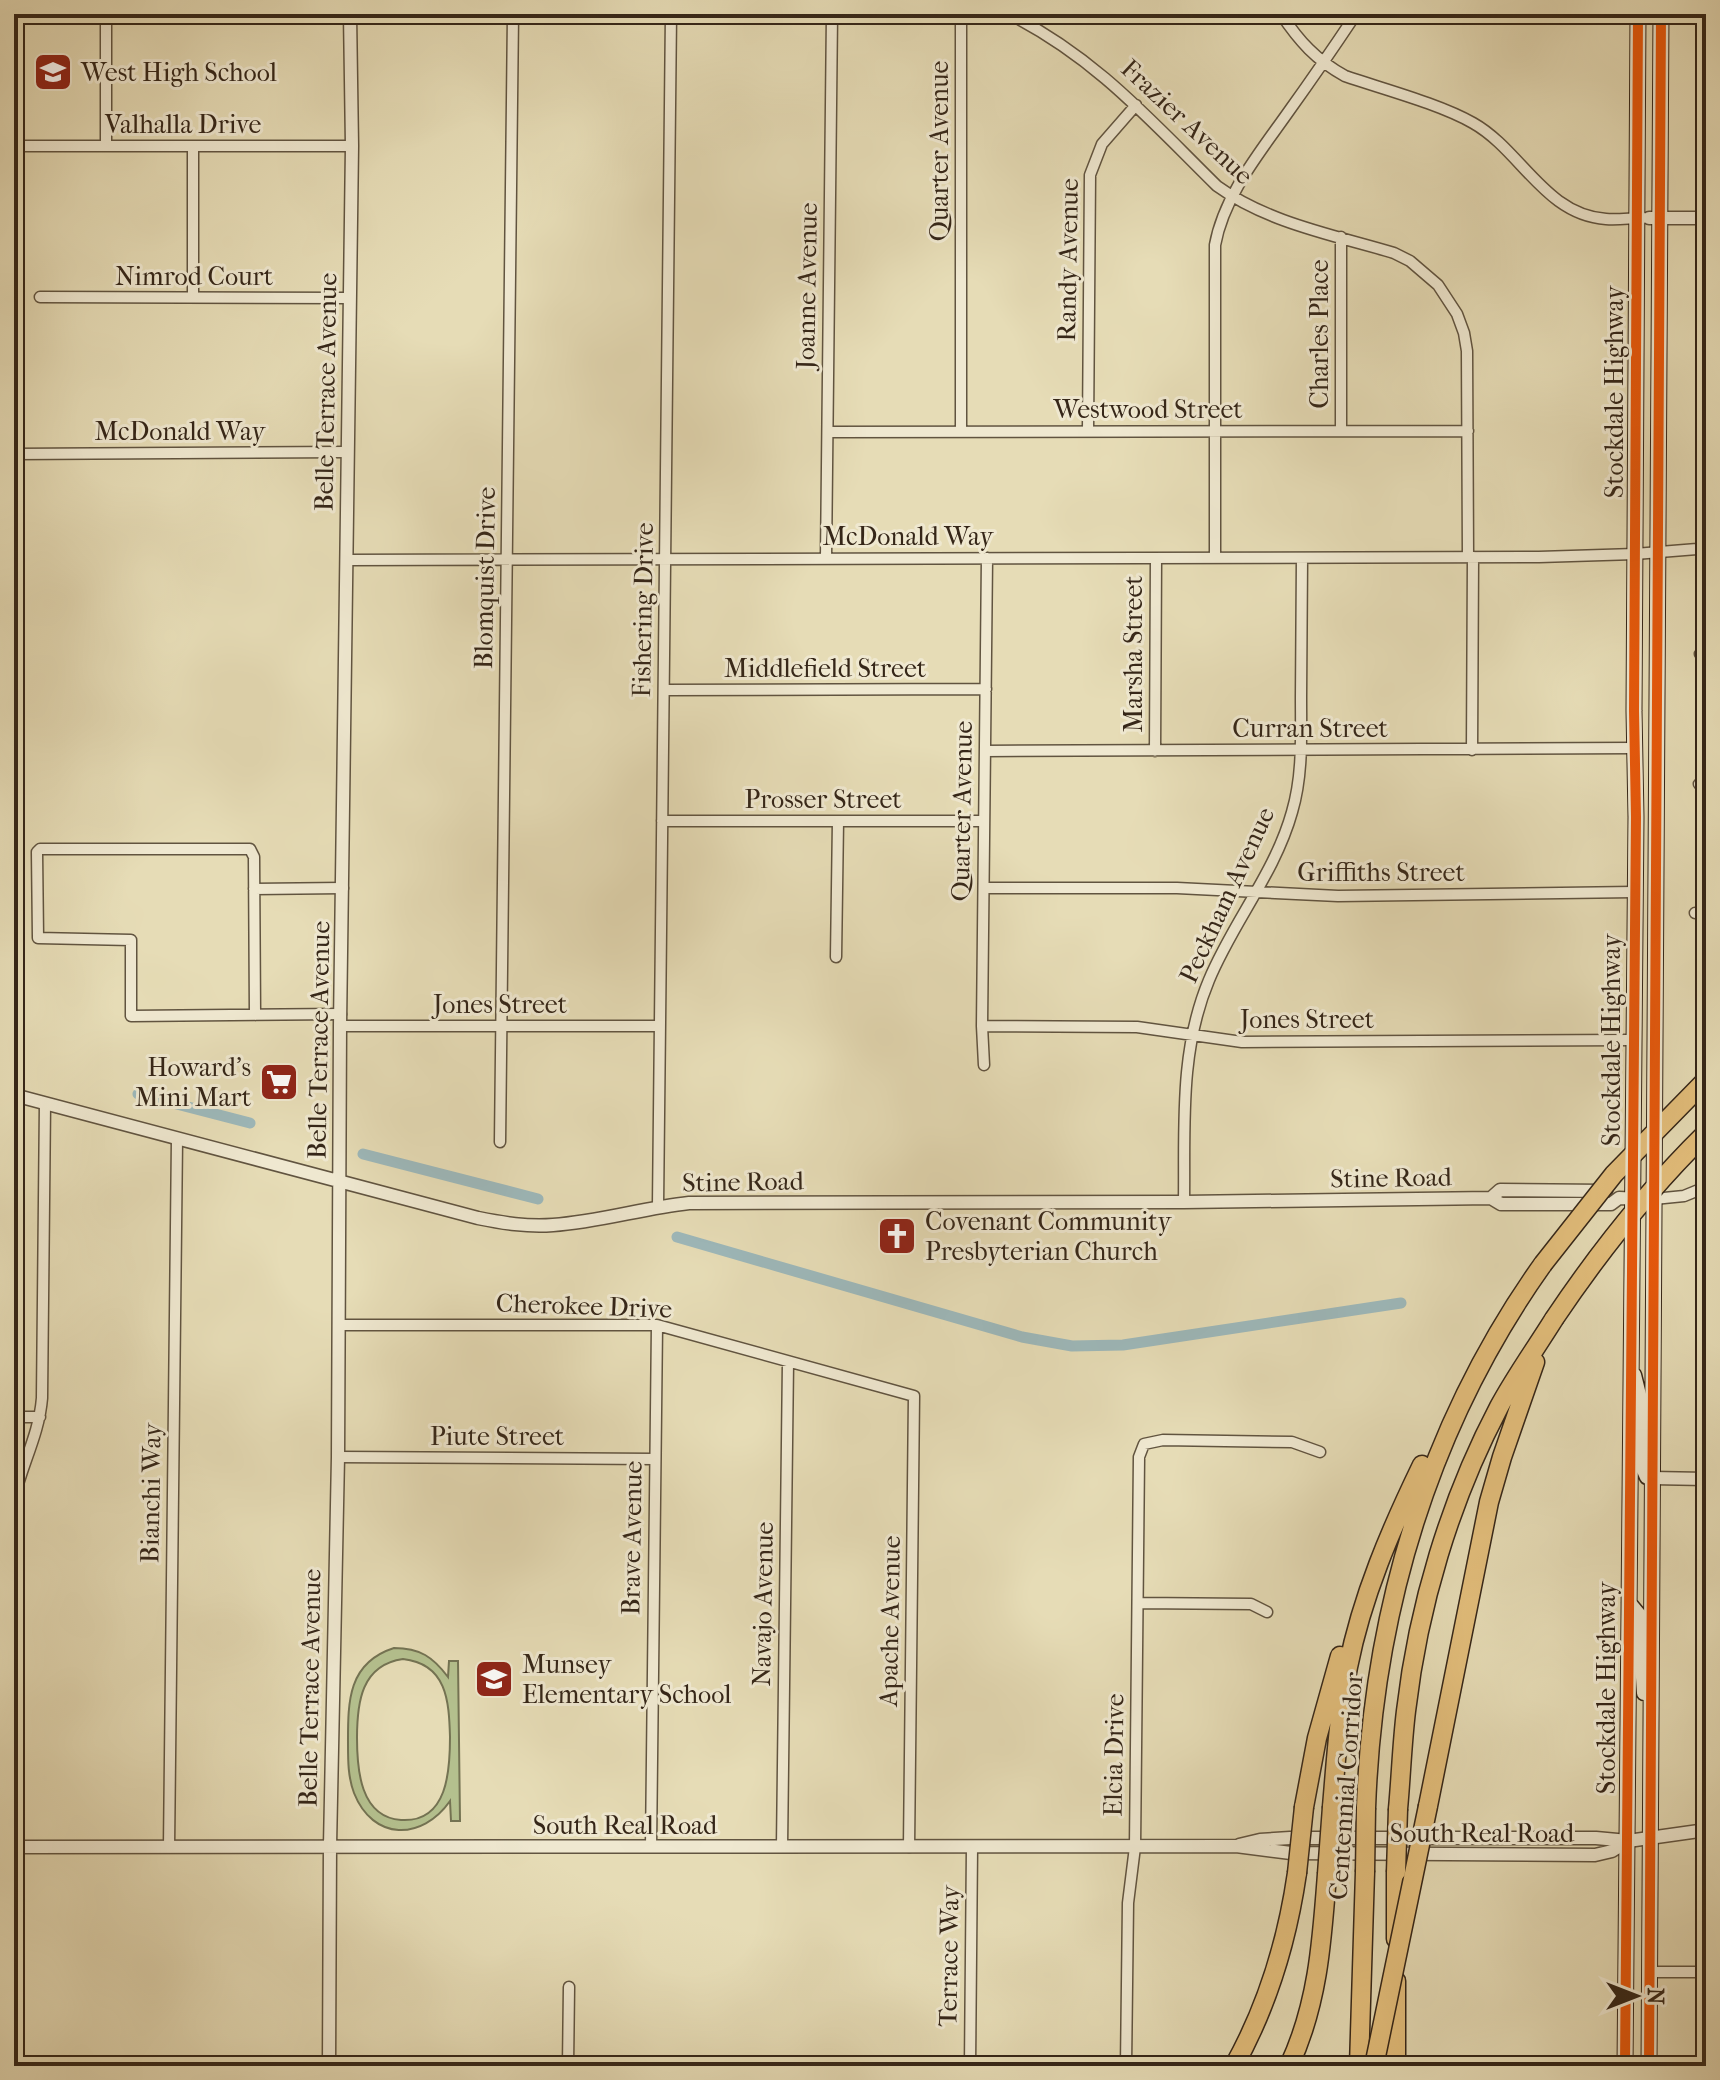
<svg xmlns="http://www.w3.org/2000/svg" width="1720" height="2080" font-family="'IM FELL French Canon',serif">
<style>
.green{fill:#b4c08e;stroke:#747353;stroke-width:2;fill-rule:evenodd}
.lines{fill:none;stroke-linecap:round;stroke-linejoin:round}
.canal{stroke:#9db8ba;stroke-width:11}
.minor-casing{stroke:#615440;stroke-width:13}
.tertiary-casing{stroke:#615440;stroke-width:15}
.secondary-casing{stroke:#352618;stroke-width:17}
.motorway-casing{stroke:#352618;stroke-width:21}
.minor{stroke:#efe8d0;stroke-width:10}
.tertiary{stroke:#efe8d0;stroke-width:12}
.secondary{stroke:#efe8d0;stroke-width:14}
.motorway{stroke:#e3be7b;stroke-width:18}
.motorway-bridge-casing{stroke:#352618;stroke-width:21;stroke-linecap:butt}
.motorway-bridge{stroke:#e3be7b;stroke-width:18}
.cycleway-casing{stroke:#efe8d0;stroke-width:15}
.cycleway{stroke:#e8590c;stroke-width:10}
.labels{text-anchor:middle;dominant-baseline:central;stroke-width:6;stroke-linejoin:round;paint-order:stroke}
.poi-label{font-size:26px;fill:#352618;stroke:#efe8d0;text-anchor:start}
.street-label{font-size:26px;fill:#352618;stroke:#efe8d0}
</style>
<rect width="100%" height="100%" fill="#e6dcb6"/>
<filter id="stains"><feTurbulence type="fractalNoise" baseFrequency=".0025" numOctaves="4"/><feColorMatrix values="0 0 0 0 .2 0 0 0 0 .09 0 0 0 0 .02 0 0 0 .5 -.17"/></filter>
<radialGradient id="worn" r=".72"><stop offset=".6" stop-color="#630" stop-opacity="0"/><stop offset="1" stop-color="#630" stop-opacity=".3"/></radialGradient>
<path class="green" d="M394,1648C420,1648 433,1657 448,1677L449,1661H458L460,1821H451L450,1801C422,1841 373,1841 354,1793C348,1777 348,1761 348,1744C348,1703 347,1663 394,1648ZM403,1659C447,1664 449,1701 450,1737C450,1770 448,1823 401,1820C360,1817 357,1769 357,1738C357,1703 361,1665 403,1659Z"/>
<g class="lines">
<path class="canal" d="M138,1094L250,1123
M363,1154L538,1199
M677,1237L1022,1337L1072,1346L1123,1345L1401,1303"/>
<defs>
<path id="minor" d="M961,14V431
M1009,14C1096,58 1149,119 1217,186C1268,223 1334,235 1394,253L1410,261L1438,285L1457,314L1464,333L1467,351L1468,557
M1281,14C1299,41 1316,60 1345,76C1383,89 1440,104 1473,123C1521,150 1545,215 1606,219C1618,220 1631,218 1643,218
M14,146H352
M106,146V14
M193,146V297
M1341,237V431
M40,297L349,298
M1088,431L1090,175L1102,144L1136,105
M828,432L1468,431
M14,454L347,452
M826,558L832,14
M1215,558V245C1224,195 1261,151 1289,111C1312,79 1334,47 1356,14
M347,560L1539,557L1635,554L1697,549L1706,544
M1700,654H1706
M664,690L986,689
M1472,750L1473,557
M985,751L1635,748
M1155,751L1156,558
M1699,784H1706
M662,821H984
M984,888H1177L1338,896L1634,892
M254,889L343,888
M1695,913H1706
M836,957L838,821
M255,1015L254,857L250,849H40L37,852L38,938L131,940V1016L341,1014
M340,1026H660
M982,1026L1137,1027L1242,1042L1632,1040
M984,1065L982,1026L987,558
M500,1142L513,14
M1654,1199L1684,1196L1706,1187
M1184,1202C1185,1128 1179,1051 1209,980C1233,922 1275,873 1292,812C1303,775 1301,736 1301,697C1301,651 1302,604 1302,558
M658,1206L671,14
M339,1325H657L914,1396L909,1847
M14,1417H40
M338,1457L655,1459
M14,1499C22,1464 39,1435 42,1398L45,1103
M1138,1603L1251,1604L1267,1612
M169,1847L177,1139
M651,1847L657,1325
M782,1847L788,1362
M1651,1972H1706
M568,2066L569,1987
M970,2066L972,1847
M1126,2066L1128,1903L1135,1847L1139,1457L1144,1444L1163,1440L1292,1442L1320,1452"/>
<path id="tertiary" d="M1649,218H1706
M14,1095L478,1218C503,1223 527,1227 553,1225C599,1222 643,1208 689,1203L1184,1202L1491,1198L1501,1204H1611L1619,1198L1641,1199
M1491,1198L1500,1190L1606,1191
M1652,1478L1706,1479
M1239,1845L1260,1840L1290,1838H1596L1628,1841L1706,1830
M14,1847L1236,1846L1291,1853L1595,1855L1612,1851L1628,1841
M329,2066L330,1846L338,1457L340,1026L352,146L350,14"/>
<path id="secondary" d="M1634,1375L1642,1407L1643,1468L1647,1477L1652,1478
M1629,1603L1639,1615L1644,1693
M1625,2066L1636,817L1634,711L1638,14
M1649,2066L1661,14"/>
<path id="motorway" d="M1428,1806L1489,1502L1502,1457L1535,1362
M1304,1807L1317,1738L1340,1656
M1332,1807C1336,1760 1339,1713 1348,1667C1362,1596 1391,1529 1422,1465
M1366,1808C1373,1612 1429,1424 1543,1264
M1398,1809C1401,1777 1402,1744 1406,1711C1418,1607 1450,1500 1499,1407C1515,1377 1536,1348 1554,1319
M1396,1872V1939
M1396,1981V2066
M1234,2066C1268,2005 1287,1942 1297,1873
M1289,2066C1318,2004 1322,1941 1327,1874
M1359,2066L1365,1872"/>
</defs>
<use href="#minor" class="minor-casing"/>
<use href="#tertiary" class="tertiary-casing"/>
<use href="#secondary" class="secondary-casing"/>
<use href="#motorway" class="motorway-casing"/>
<use href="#minor" class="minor"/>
<use href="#tertiary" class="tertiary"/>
<use href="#secondary" class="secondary"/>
<use href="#motorway" class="motorway"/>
<defs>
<path id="motorway-bridge" d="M1543,1264L1614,1174L1706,1080
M1554,1319C1599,1252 1648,1190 1706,1133
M1365,1872L1366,1808
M1396,1872L1398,1809
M1297,1873L1304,1807
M1327,1874L1332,1807
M1374,2066L1428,1806"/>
</defs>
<use href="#motorway-bridge" class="motorway-bridge-casing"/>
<use href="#motorway-bridge" class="motorway-bridge"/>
<defs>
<path id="cycleway" d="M1625,2066L1636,817L1634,711L1638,14
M1649,2066L1661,14"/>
</defs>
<use href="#cycleway" class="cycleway-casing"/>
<use href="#cycleway" class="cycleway"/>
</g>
<defs>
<symbol id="school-square" viewBox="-11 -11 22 22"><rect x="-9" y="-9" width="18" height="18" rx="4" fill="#8f2418" stroke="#efe8d0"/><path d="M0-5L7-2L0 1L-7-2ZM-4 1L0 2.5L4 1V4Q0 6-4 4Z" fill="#fff"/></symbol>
<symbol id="supermarket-square" viewBox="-11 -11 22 22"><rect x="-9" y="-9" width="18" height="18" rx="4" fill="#8f2418" stroke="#efe8d0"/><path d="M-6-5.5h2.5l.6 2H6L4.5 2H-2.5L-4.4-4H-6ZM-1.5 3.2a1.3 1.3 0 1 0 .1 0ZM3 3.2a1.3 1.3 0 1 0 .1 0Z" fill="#fff"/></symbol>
<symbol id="church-square" viewBox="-11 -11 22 22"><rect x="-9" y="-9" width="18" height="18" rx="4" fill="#8f2418" stroke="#efe8d0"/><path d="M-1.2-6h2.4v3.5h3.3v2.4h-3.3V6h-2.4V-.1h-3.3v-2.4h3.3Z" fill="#fff"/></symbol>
</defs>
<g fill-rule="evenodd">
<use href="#school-square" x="31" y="50" width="44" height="44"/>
<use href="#supermarket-square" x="257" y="1060" width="44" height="44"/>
<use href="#church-square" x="875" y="1214" width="44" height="44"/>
<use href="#school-square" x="472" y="1657" width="44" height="44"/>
</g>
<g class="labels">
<g class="poi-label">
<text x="81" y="72">West High School</text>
<text x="251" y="1067" text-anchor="end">Howard's<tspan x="251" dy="30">Mini Mart</tspan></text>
<text x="925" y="1221">Covenant Community<tspan x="925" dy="30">Presbyterian Church</tspan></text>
<text x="522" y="1664">Munsey<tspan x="522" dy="30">Elementary School</tspan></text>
</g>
<g class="street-label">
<text transform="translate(1187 122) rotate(43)">Frazier Avenue</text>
<text x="183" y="124">Valhalla Drive</text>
<text transform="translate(939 151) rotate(-90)">Quarter Avenue</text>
<text transform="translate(1068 260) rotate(-89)">Randy Avenue</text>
<text x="194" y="276">Nimrod Court</text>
<text transform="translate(807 286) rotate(-89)">Joanne Avenue</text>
<text transform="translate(1319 334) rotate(-90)">Charles Place</text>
<text transform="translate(326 392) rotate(-89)">Belle Terrace Avenue</text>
<text transform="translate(1614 392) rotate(-90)">Stockdale Highway</text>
<text x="1148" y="409">Westwood Street</text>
<text x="180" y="431">McDonald Way</text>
<text x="908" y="536">McDonald Way</text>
<text transform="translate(485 578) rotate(-89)">Blomquist Drive</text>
<text transform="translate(643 610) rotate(-89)">Fishering Drive</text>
<text transform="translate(1133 654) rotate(-90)">Marsha Street</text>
<text x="825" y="668">Middlefield Street</text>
<text x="1310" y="728">Curran Street</text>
<text x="823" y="799">Prosser Street</text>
<text transform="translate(962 811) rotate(-89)">Quarter Avenue</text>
<text x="1381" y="872">Griffiths Street</text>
<text transform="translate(1227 895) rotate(-65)">Peckham Avenue</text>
<text x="500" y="1004">Jones Street</text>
<text x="1307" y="1019">Jones Street</text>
<text transform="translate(319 1040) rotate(-89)">Belle Terrace Avenue</text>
<text transform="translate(1611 1040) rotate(-90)">Stockdale Highway</text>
<text transform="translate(1391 1178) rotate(-1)">Stine Road</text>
<text transform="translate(743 1182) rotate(-1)">Stine Road</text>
<text transform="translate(584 1306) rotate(2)">Cherokee Drive</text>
<text x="497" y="1436">Piute Street</text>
<text transform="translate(151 1493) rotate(-89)">Bianchi Way</text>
<text transform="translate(632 1538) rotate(-89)">Brave Avenue</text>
<text transform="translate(763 1604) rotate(-89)">Navajo Avenue</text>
<text transform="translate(890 1621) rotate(-89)">Apache Avenue</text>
<text transform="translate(310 1688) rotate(-89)">Belle Terrace Avenue</text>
<text transform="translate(1606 1688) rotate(-90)">Stockdale Highway</text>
<text transform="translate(1114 1755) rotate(-89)">Elcia Drive</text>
<text transform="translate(1346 1786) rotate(-86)">Centennial Corridor</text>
<text x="625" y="1825">South Real Road</text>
<text x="1482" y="1833">South Real Road</text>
<text transform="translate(949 1956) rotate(-89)">Terrace Way</text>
</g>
</g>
<rect width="1720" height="2080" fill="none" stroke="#e6dcb6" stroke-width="48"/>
<rect x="16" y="16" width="1688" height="2048" fill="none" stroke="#352618" stroke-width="4"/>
<rect x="24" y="24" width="1672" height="2032" fill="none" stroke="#352618" stroke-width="2"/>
<g transform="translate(1636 1996) rotate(90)" stroke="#efe8d0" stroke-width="6" paint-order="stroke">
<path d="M0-6L14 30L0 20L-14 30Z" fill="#352618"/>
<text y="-12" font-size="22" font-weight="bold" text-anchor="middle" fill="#352618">N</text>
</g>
<rect width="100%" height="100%" filter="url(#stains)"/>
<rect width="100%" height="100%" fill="url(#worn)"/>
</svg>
